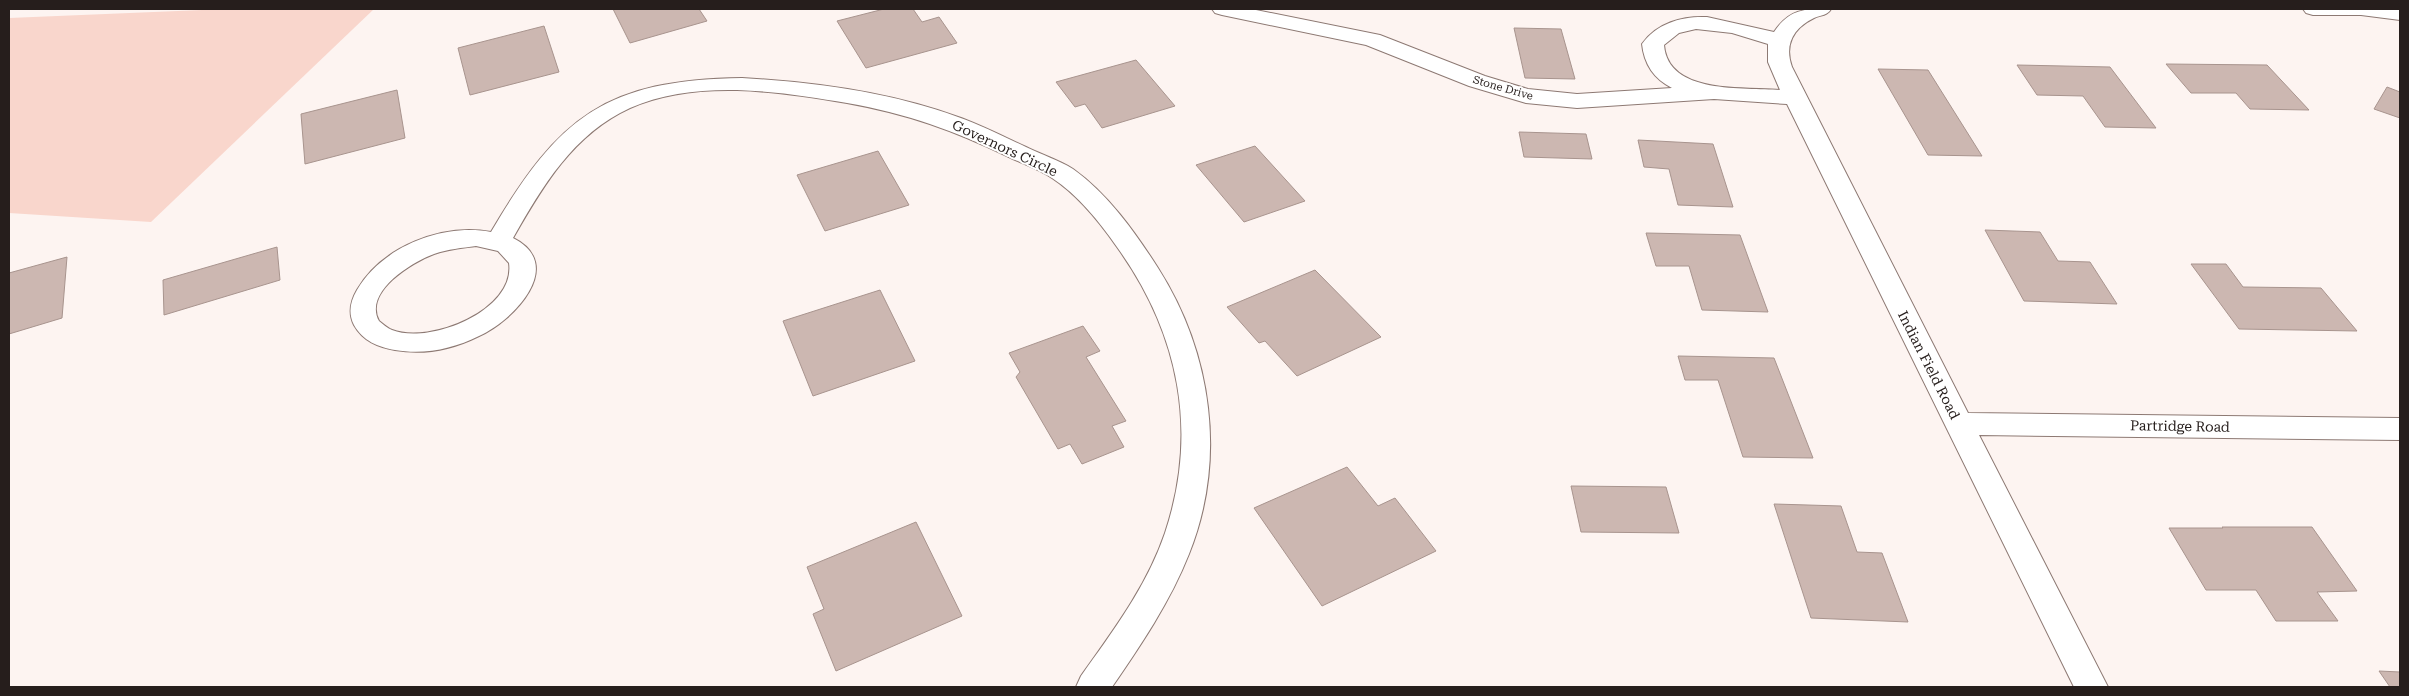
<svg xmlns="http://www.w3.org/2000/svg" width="2409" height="696" font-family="'Roboto Serif',serif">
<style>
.green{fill:#f9d6cc}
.building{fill:#ccb7b1;stroke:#a8948e}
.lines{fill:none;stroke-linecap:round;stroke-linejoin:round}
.minor-casing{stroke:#8d7973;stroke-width:2}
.minor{fill:#fff;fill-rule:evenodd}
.labels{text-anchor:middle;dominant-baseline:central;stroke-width:4;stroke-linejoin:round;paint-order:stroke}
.far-street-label{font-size:11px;fill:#261e1c;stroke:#fff}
.street-label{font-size:14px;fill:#261e1c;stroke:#fff}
</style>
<rect width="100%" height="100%" fill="#fdf4f1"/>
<path class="green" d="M226,9H374L151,222L9,213V18Z"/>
<path class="building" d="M613,9H699L707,21L630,43Z
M884,9H913L922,22L939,17L957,43L866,68L837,21Z
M544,26L559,72L470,95L458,48Z
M1514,28L1561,29L1575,79L1525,78Z
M1136,60L1175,106L1102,128L1085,104L1075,107L1056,82Z
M2166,64L2267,65L2309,110L2250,109L2236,93H2191Z
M2017,65L2110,67L2156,128L2105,127L2083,96L2037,95Z
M1878,69L1928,70L1982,156L1928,155Z
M2387,87L2400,92V118L2374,109Z
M397,90L405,138L305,164L301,114Z
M1519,132L1586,134L1592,159L1524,157Z
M1638,140L1713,144L1733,207L1678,205L1669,169L1644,167Z
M1255,146L1305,201L1244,222L1196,165Z
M878,151L909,205L825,231L797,175Z
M1985,230L2040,232L2058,261L2090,262L2117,304L2024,301Z
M1646,233L1740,235L1768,312L1702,310L1689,266H1656Z
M277,247L280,280L164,315L163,280Z
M67,257L62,318L9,334V273Z
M2191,264H2226L2243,287L2321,288L2357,331L2239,329Z
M1315,270L1381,337L1297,376L1265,341L1259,343L1227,307Z
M880,290L915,361L813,396L783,321Z
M1083,326L1100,351L1086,357L1126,421L1112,426L1124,447L1082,464L1070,444L1058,449L1016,377L1020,372L1009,353Z
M1678,356L1774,358L1813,458L1743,457L1718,380H1685Z
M1347,467L1378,506L1395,498L1436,551L1322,606L1254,508Z
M1571,486L1666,487L1679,533L1581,532Z
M1774,504L1841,506L1857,552L1882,553L1908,622L1811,618Z
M916,522L962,616L836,671L813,614L824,609L807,567Z
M2222,527H2312L2357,591L2317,592L2338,621H2276L2256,590H2206L2169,528H2223Z
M2379,671L2400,672V687H2390Z"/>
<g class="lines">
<defs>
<path id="minor" d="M1212,9H1251L1380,35L1485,76L1528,89L1577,94L1672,88C1654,79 1644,64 1642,44C1657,23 1682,16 1707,17L1774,32C1790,8 1805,9 1831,9C1828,15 1821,15 1814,18C1793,28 1784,45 1792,67L1968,413L2400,418V440L1979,435L2108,687H2074L1787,104L1714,99L1577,108L1526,103L1469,86L1366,45L1222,15L1215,13ZM1696,29L1732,33L1768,44V62L1780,90C1744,87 1668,95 1664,45L1679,33Z
M2303,9H2400V20L2361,15H2313L2306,13Z
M742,78C814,82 890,92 958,117C981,125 1004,137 1026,147C1042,155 1059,160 1073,169C1108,194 1135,232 1158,268C1212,353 1227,459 1189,554C1170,602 1141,645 1112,687H1076L1081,676C1113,631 1147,586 1165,533C1199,431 1179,333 1117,247C1099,221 1078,195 1052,178C1039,169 1023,164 1009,157C953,130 908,114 847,103C778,91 696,79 630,108C573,134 542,187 513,238C567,265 513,321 479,336C453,349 424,355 395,350C378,347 363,341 354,325C348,313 350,302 357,290C382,247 442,223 491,232C559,116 606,80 742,78ZM476,246L498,251L509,263C516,310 430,345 392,330C387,328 383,324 379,321C363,292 412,262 434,254C448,249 462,248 476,246Z"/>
</defs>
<use href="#minor" class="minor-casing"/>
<use href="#minor" class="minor"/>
</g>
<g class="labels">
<g class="far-street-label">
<text transform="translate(1503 88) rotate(16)">Stone Drive</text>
</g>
<g class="street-label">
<text transform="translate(1005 148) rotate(25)">Governors Circle</text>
<text transform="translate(1929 365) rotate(63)">Indian Field Road</text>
<text transform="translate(2180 426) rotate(1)">Partridge Road</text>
</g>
</g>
<rect width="2409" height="696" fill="none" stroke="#261e1c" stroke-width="20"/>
</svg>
